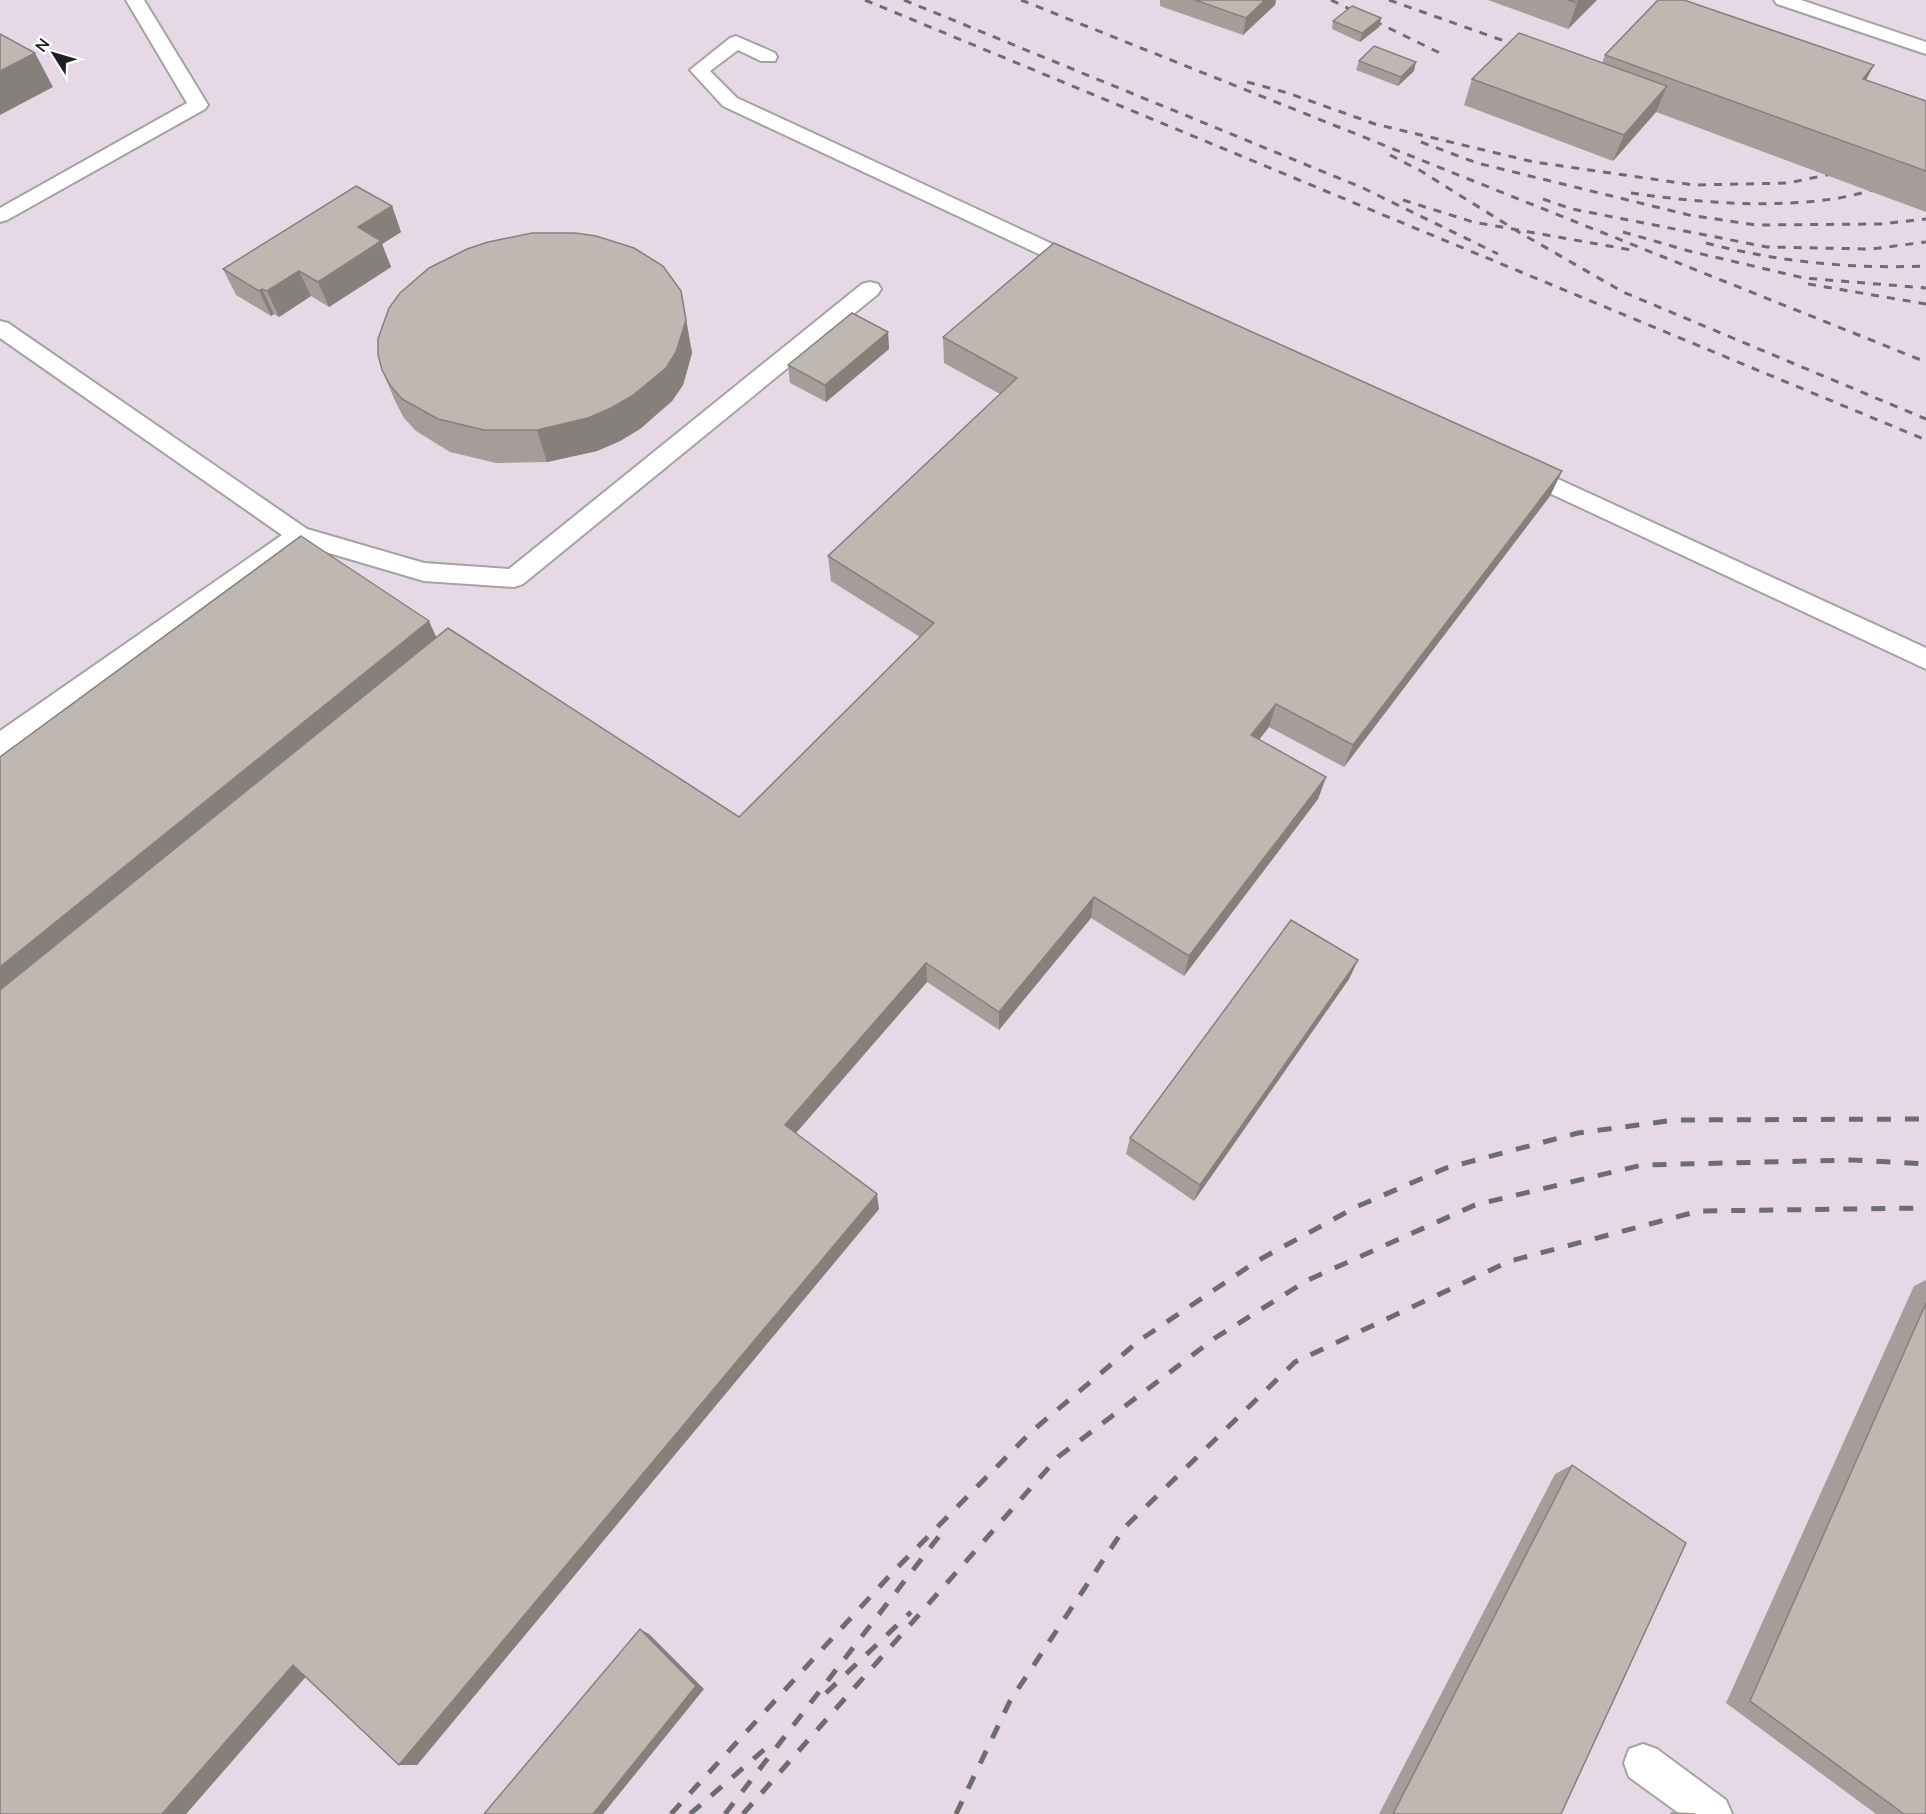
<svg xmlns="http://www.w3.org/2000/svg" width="1926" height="1814" font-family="'Nunito Sans',sans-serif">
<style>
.industrial{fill:#e7d8e6}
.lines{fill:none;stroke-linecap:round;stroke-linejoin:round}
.service-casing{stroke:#a3a3a3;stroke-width:4}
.service{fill:#fff;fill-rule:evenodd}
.rail-far1{stroke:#6d6d6d;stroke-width:3;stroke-dasharray:8 8;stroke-linecap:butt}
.rail{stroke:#6d6d6d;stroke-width:5;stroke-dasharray:14 14;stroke-linecap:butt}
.wall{fill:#a49d99}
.shaded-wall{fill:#86807d}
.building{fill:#bfb7b2;stroke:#86807d;stroke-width:1.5}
</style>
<rect width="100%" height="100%" fill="#efebe5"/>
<path class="industrial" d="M0,0H1926V1814H0Z"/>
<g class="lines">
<defs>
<path id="service" d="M126,0H144L208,105L205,109L7,220L0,222V208L187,103Z
M1774,0H1801L1926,42V54L1777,4Z
M736,36L775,53L777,57L775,61H761L738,50L710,71L737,98L1089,261L1092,266L1089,271L1082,273L1075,271L723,106L690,70L730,38Z
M870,282L878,284L881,289L878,294L523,584L514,587L424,581L302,545L9,753L0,756V731L282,535L0,338V321L8,323L307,529L424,563L509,569L862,284Z
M1521,462L1926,648V669L1513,476L1509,470L1513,464Z
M1643,1744L1657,1749L1726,1800L1732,1814H1680L1629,1777L1624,1763L1629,1749Z"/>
</defs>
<use href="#service" class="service-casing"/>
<use href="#service" class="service"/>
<path class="rail-far1" d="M865,0L1926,440
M904,0L1363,188L1498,254
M1021,0L1926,362
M1331,0L1440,53
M1389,0L1524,48
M1247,82L1288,93L1375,124L1534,162L1694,185L1788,183L1841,172
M1421,142L1477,163L1689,215L1756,225L1880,224L1926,219
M1390,155L1421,171L1517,231L1623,292L1926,419
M1631,193C1695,202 1761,208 1825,200C1845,198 1865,192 1884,187
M1543,199L1572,209L1767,247L1871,249L1926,242
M1403,200L1473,222L1637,251
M1623,232L1689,251L1804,278L1926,288
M1706,243C1779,262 1851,269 1926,266
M1808,284L1926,304"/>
<path class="rail" d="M826,1693L911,1612
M671,1814L893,1572L1031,1432L1140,1340L1257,1261L1356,1207L1446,1168L1578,1133L1675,1120L1926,1119
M690,1814L773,1742
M725,1814L943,1531
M743,1814L1058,1457L1215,1338L1308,1280L1475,1205L1642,1165L1852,1160L1926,1164
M956,1814L1010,1701L1125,1527L1295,1362L1510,1261L1699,1211L1926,1208"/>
</g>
<path class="wall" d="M1160,0H1276L1275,5L1243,35L1160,6Z
M1488,0H1597L1568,29Z
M1381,18L1379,27L1360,42L1332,29L1333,21Z
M1605,55L1866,80L1926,101V212L1656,112L1613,161L1464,105L1472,79L1602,63Z
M1359,61L1414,71L1398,86L1356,70Z
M392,206L401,232L382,244L391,267L329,307L311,296L279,317L274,314L271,316L236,295L223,269Z
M681,291L692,353L683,385L672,401L640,429L620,441L597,451L547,462L496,463L450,452L416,431L404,418L396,403L382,370Z
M888,332L889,349L826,402L790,383L788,365Z
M943,337L1562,471L1550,496L1344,767L1269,727L1259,740L1326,777L1318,799L1184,976L1091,918L999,1030L927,982L796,1133L879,1209L417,1765H399L306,1677L186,1814L437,637L739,817L920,637L831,581L828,556L1000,394L944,363Z
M1358,960L1349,979L1194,1201L1126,1154L1130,1138Z
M1926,1280V1814H1876L1726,1703L1914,1286Z
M1572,1465L1561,1814H1379L1555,1474Z
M1671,1812L1694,1813L1696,1814H1670Z"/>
<path class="shaded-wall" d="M1265,0H1276L1275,5L1243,35L1246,18Z
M1580,0H1597L1568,29L1577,3Z
M1381,18L1379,27L1360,42L1362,33Z
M35,53L53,87L0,115V71Z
M1416,62L1414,71L1398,86L1401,77Z
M1874,65L1856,99L1863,79Z
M1667,86L1656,112L1613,161L1624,135Z
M392,206L401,232L382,244L391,267L329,307L318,282L358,227Z
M299,271L311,296L279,317L267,291Z
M262,289L274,314L271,316L259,291Z
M681,291L692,353L683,385L672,401L640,429L620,441L597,451L547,462L537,430Z
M888,332L889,349L826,402L825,385Z
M1562,471L1550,496L1344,767L1353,745Z
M429,621L443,652L0,1016V967Z
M1276,704L1269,727L1245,757L1251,735Z
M1326,777L1318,799L1184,976L1189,956Z
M1094,897L1091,918L999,1030V1012Z
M1358,960L1349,979L1194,1201L1200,1185Z
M926,963L927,982L789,1141L785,1125Z
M877,1194L879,1209L417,1765H399Z
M640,1629L649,1634L704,1689L603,1814H593Z
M293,1665L313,1668L186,1814H162Z"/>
<path class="building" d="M1195,0H1265L1246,18Z
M1568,0H1580L1577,3Z
M1658,0H1684L1874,65L1863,79L1926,101V171L1605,55Z
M1352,6L1381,18L1362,33L1333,21Z
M1519,33L1667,86L1624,135L1472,79Z
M0,34L35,53L0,71Z
M1374,46L1416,62L1401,77L1359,61Z
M356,186L392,206L358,227L381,241L318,282L299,271L267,291L262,289L259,291L223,269Z
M532,233H575L596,236L634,248L663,266L681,291L686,320L676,352L666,368L632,396L611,408L588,418L537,430H484L438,419L402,399L390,385L382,370L378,355V339L389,308L400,293L429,268L467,249L488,242Z
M1054,243L1562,471L1353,745L1276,704L1251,735L1326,777L1189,956L1094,897L999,1012L926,963L785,1125L877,1194L399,1765L293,1665L162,1814H0V990L448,628L739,817L934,623L828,556L1017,378L943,337Z
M852,313L888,332L825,385L788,365Z
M301,536L429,621L0,967V757Z
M1291,920L1358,960L1200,1185L1130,1138Z
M1926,1303V1814H1904L1750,1701Z
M1572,1465L1686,1543L1561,1814H1393Z
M640,1629L696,1686L593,1814H484Z"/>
<g transform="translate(54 54) rotate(307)" stroke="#ffffff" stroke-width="4.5" paint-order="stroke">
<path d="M0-4.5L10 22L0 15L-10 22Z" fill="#1f1f1f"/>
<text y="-9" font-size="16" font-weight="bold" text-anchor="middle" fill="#1f1f1f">N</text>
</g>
</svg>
